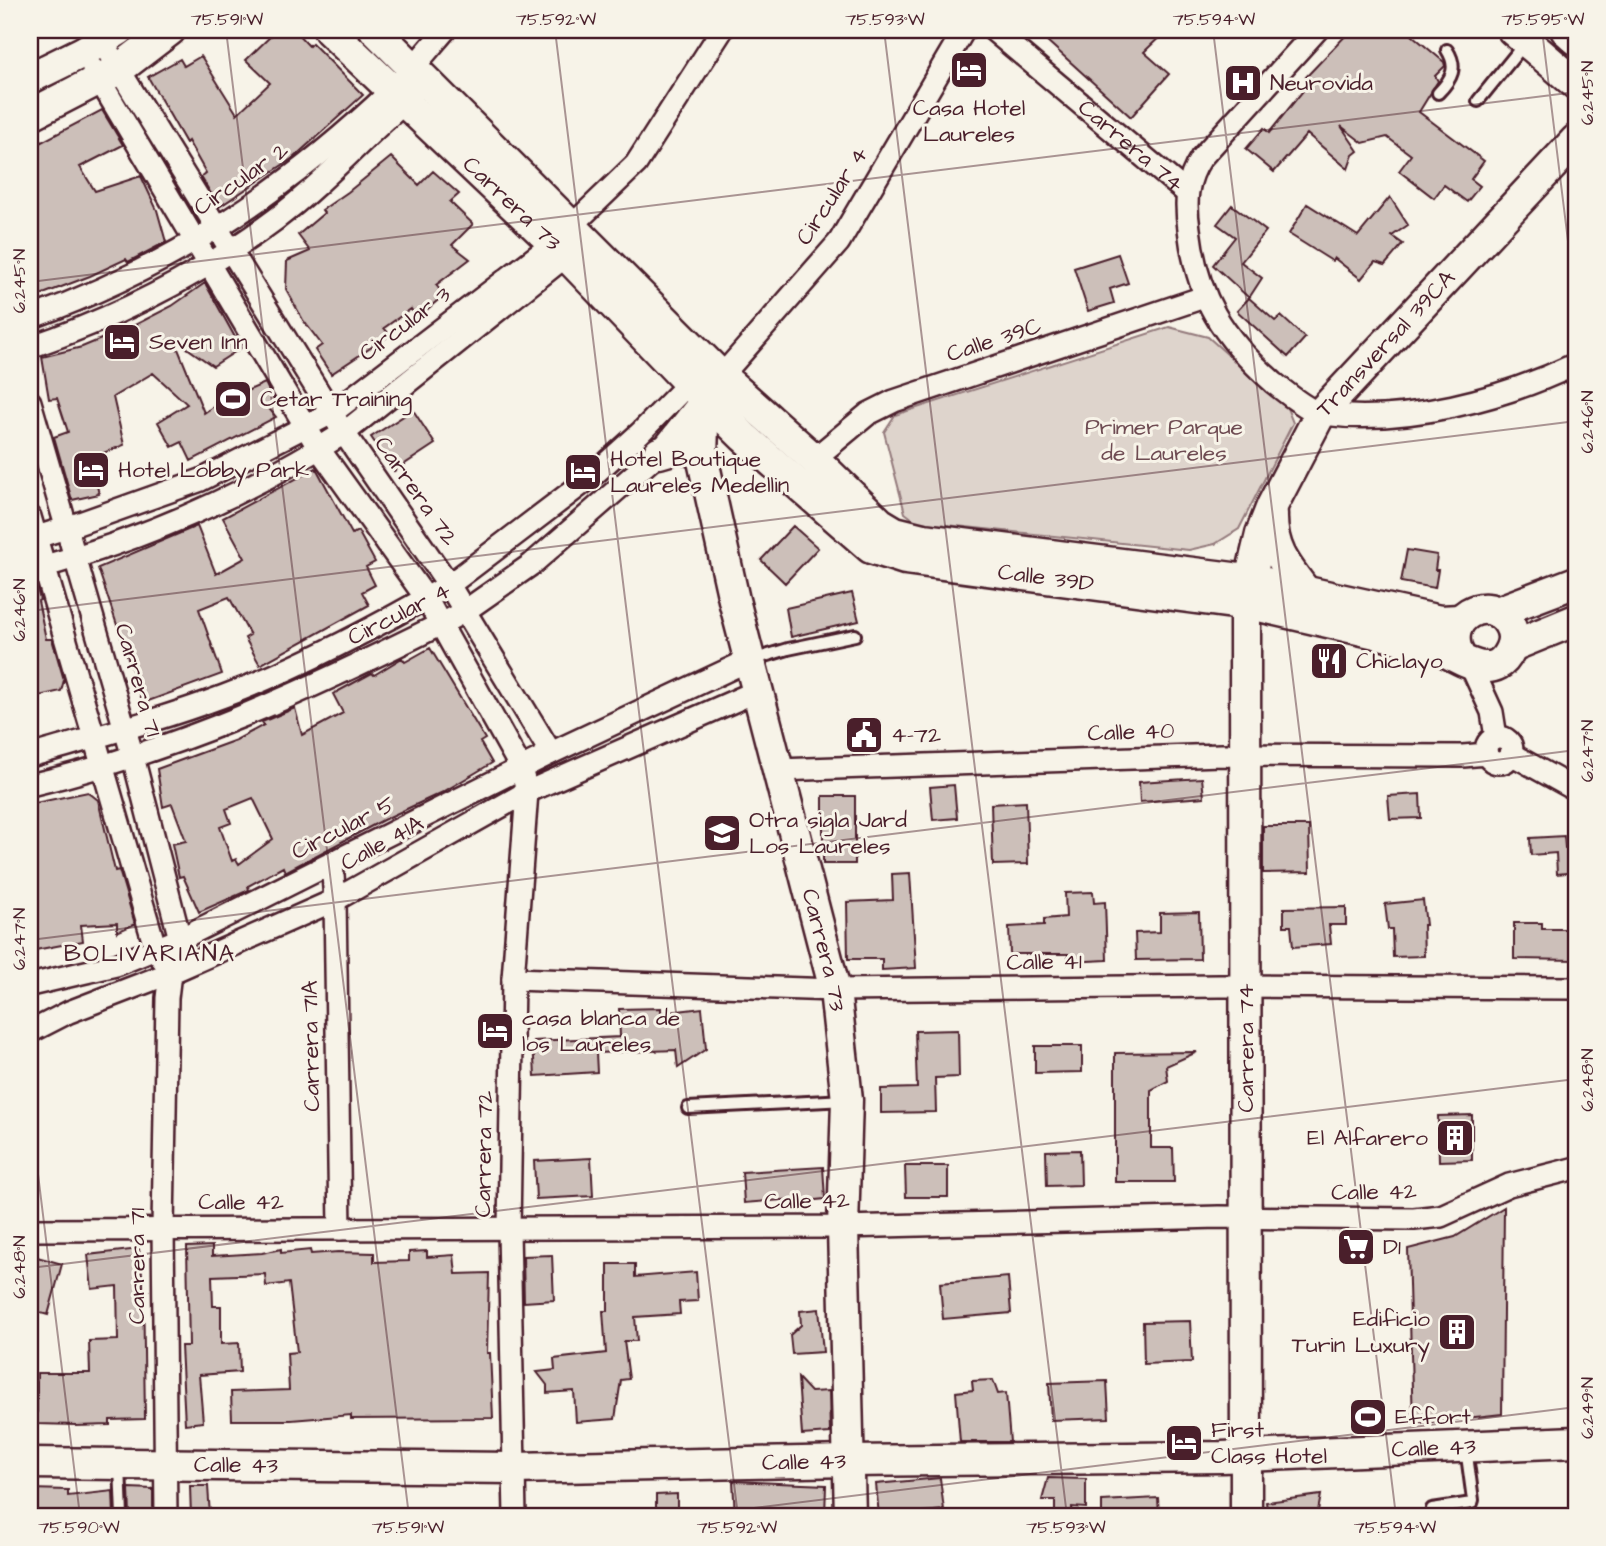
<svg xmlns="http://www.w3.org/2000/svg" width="1606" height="1546" font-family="'Architects Daughter',sans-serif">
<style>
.park{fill:#ded4cc;stroke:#947a7c;stroke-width:2}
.building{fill:#ccbfb9;stroke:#4a1f2b;stroke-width:2;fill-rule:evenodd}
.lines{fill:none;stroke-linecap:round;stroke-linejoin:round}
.lane-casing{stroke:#4a1f2b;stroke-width:16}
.street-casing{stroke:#4a1f2b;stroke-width:26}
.secondary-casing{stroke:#4a1f2b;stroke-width:35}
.lane{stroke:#f7f3e8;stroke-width:10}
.street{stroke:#f7f3e8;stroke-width:21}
.secondary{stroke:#f7f3e8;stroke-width:30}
.ticks{fill:none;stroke:#4a1f2b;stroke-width:2;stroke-opacity:0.45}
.labels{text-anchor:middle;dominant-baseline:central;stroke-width:6;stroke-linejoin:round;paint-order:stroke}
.poi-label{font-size:23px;fill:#4a1f2b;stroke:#f7f3e8;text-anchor:start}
.street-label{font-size:23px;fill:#4a1f2b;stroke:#f7f3e8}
.park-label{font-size:23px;fill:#6f4c53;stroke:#f7f3e8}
.neighbourhood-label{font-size:24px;letter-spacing:2px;fill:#4a1f2b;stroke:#f7f3e8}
.neatline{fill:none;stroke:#4a1f2b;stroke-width:2.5}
.ticks-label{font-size:18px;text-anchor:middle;fill:#4a1f2b}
</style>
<rect width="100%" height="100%" fill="#f7f3e8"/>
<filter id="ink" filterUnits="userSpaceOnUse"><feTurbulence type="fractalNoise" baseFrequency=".0143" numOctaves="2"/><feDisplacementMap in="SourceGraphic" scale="14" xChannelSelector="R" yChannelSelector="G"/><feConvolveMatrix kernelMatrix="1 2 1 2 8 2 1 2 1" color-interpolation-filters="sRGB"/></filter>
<g filter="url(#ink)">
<path class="park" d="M1169,327L1208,337L1287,408L1293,423L1239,529L1215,544L1189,550L917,522L905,513L884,432L895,415Z"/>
<path class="building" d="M277,30H294L309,46L312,43L363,95L293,158L219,207L201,177L206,173L188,141L186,143L148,77L180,59L184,66L201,56L237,114L270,83L246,60Z
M1035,30H1167L1144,52L1169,74L1131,117Z
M1351,30H1406L1444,62L1445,66L1435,76L1438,81L1419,112L1484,161L1471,179L1480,186L1467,202L1444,185L1434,198L1399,171L1411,155L1387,137L1363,143L1341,126L1358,151L1353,155L1348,169L1307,134L1274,172L1246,149L1264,128L1269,133L1311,81L1306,77Z
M102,110L123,145L80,167L95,191L141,176L157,210L166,242L128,262L126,259L90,276L30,299V148Z
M391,157L419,185L433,171L459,194L450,202L473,224L452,245L470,259L436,285L444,295L417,318L411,309L384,328L390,335L331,374L315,350L322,345L303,320L286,289L287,261L310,251L298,235L324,213L322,210L348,192Z
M1390,197L1408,225L1392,236L1403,244L1385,265L1375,262L1361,279L1334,258L1332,261L1289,234L1307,204L1358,236Z
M1232,205L1266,231L1241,262L1262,278L1249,298L1213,265L1235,237L1217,224Z
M1118,254L1128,283L1110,289L1114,303L1088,311L1074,268Z
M205,283L241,348L213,366L174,339L204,413L217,404L265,383L275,402L267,406L276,417L191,461L182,442L172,447L158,422L187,404L153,373L113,397L124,445L90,458L99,494L72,500L54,437L68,432L57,398L49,399L42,357L82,347L135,325L172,306Z
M1249,298L1275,321L1281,316L1305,338L1288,357L1237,311Z
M413,410L435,444L394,471L371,437Z
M316,468L352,534L358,531L375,562L366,567L375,585L362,592L369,605L260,665L245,638L250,635L229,597L199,609L222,674L143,703L98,568L197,526L216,574L245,558L223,518Z
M793,526L818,548L785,583L761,560Z
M1407,550L1437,555L1435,570H1438L1435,588L1401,582Z
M35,582L40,600L38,601L46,639H52L64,680L61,691L30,698V583Z
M852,593L859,621L791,637L786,608Z
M430,648L485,739L480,742L492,763L443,792L383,820L285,872L283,867L248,886L249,890L199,912L183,876L179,877L172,844L186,841L172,804L163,807L157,769L236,740L264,725L262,722L295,708L302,735L343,713L333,694L372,673L374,675L402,658L405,662ZM253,798L273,839L239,864L236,859L232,861L220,827L231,823L226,809Z
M1202,778L1204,797L1140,802L1139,782Z
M954,785L957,818L933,820L930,787Z
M88,792L98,800L115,871L119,870L135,924L117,932V923L81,925L83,941L30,951V891L35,890L30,804Z
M1420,794L1421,818L1390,819L1388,796Z
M823,796H855V864H823Z
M1026,802L1028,864L993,865L991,804Z
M1263,826H1309L1310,872L1263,873Z
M1564,836L1565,848L1575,847L1576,872L1557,874L1556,853L1531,855L1530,838Z
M910,873L916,968L882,970V959H848L847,902L893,900L892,874Z
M1093,892L1094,903L1105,902L1107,960L1068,962V954H1010L1009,927L1044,925V919L1066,917L1065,893Z
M1423,900L1426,925H1423L1424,956L1393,957L1392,929H1388L1385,904Z
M1346,907V925H1329L1331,944L1293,947L1291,926H1284V908Z
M1199,912L1200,959L1136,960L1135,933L1160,932V913Z
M1514,923H1542V929H1576V960L1514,959Z
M661,1008V1013L702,1008L706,1049L678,1068L676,1050L596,1053L597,1072L535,1076L533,1041L620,1037L619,1009Z
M958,1030L959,1077L935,1078L936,1112L881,1113V1089L917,1088L915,1031Z
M1035,1046H1082V1072L1035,1073Z
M1197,1052L1166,1066L1168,1081L1151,1090V1148H1173L1174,1182H1115V1053Z
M1472,1115V1160L1439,1161L1438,1116Z
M1080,1150L1081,1185L1047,1186L1046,1151Z
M591,1158L593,1196L536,1199L534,1161Z
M905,1166H948V1197H906Z
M823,1167L825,1199L796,1202L795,1199L744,1203L742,1172Z
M1504,1207L1502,1414L1413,1424L1408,1249L1455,1237Z
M212,1246V1256L262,1253L281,1249V1253L310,1250L311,1254L338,1252L374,1253V1262L409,1261V1252L427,1251V1257L454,1255L456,1274L489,1273L487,1353H490L493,1418L351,1419V1415L291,1420H232L231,1392L289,1390L287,1353L297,1352L289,1283L266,1286L265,1274L212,1276L213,1306H221V1344L239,1343L240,1372L199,1375L203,1422L185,1424L181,1346H189L187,1247Z
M139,1249L143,1283L145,1419L110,1420V1425L76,1426V1425L37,1424V1373H90L89,1341L118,1340L117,1286L92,1289L88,1255Z
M30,1255L62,1264L48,1315L30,1310Z
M552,1255L554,1300L524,1302L523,1256Z
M608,1264H635V1277L696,1272L698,1301L679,1302L680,1314L635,1317L637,1341H624L629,1379L621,1380L615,1419L576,1422L574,1391L547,1393V1385L537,1372L555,1370L554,1359L606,1353L603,1311H608Z
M1008,1277L1011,1313L943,1319L940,1283Z
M819,1309L823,1352L792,1354L790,1335L801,1325L800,1311Z
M1190,1321L1192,1362L1144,1364L1143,1322Z
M798,1378L811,1392L829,1391L830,1433L802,1435Z
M993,1380L998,1394L1006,1393L1010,1442H960L956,1392L973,1390L972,1381Z
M1107,1381L1109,1418L1051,1420L1049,1383Z
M940,1478L944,1510L879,1516L876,1484Z
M1048,1478L1086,1479V1508L1072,1507V1516H1055V1500H1042Z
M733,1481L826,1485L825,1516H735Z
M190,1486H208L210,1516H191Z
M129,1488L153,1489V1516H130Z
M30,1489L68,1490V1496L113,1491L114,1516H30Z
M677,1494V1516H656V1495Z
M1321,1495L1317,1516H1268L1266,1502Z
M1158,1498L1159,1516H1102V1501Z"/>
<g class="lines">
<defs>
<path id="lane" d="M1438,93C1452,79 1458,67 1447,50
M1478,101L1525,43
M752,660L788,649L855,635
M688,1108L846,1100
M120,1466L122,1516
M1432,1509L1472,1503L1473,1500L1466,1448"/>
<g id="street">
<path id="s1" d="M993,30L1187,193"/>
<path d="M1317,30L1201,158C1186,181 1185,202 1189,229C1197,298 1222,337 1274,383C1285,392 1310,412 1323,414C1404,425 1503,399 1576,364"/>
<path d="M102,42L344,433L449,585L551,753"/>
<path d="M93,69L319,449L426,598L521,768L527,792L513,979L509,1230L515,1516"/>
<path d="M30,318C171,267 284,193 392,90C411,71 428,50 445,30"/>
<path d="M30,347C118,317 201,275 276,219C309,194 338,165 368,136C383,121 400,108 414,92"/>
<path d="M30,402L133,757L180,939L170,973L167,998L163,1228L166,1516"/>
<path d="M814,459L868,414L894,401L1204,297"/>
<path d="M30,517L155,947L162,959"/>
<path d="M30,539L66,528L201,480L332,413L554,243L636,164L722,30"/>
<path d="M30,570C141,541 247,494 344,433L577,247"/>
<path d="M1471,666L1492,712L1496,737"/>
<circle cx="1499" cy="750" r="13"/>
<path d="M1511,754L1576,790"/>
<path d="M30,756C95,737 160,720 224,696C301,667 378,626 449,585L591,477L640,433L689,383L702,381"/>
<path d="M778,770L1221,755L1463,756L1487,754"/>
<path d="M30,785C177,751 307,691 441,624L465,611L532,564L659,453L704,396L839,242L964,30"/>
<path d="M332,863L335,900L340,1229"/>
<path d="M513,979L835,990L1220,986L1576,988"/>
<path d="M30,985L116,965L180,939L551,753L749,660"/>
<path d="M30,1032L69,1012L170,973L335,900L527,792L757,691"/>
<path d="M30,1230L843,1227L1219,1217L1414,1219L1441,1216L1509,1185L1576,1168"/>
</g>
<g id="secondary">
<path id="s2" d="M329,30L568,257L689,383L744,437L871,548L905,559L1263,607L1436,647C1459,657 1494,685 1510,650C1514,642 1514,632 1509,624C1490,590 1438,618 1460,657"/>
<path d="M375,30L722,377L814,459L880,523L895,532L923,539L1233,578L1266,583L1440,621L1460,620"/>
<path d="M1513,30L1576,84"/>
<path d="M1566,30L1576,39"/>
<path d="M30,78L83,52L119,30"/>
<path d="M30,115L119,69L170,30"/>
<path id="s3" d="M704,396L702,456L734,600L835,990L847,1100L843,1227L850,1516"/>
<path d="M659,453L683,446L702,456"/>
<path d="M1272,514C1271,548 1285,565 1305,591"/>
<path d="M1497,612L1576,582"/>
<path d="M1512,646L1576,620"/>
<path id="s4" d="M30,1463L514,1468L849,1461L1222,1457L1576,1442"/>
<path id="s5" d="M1246,1516L1245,618L1250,580L1261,534L1272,506L1320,414L1576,140"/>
</g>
</defs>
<use href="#lane" class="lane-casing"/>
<use href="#street" class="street-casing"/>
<use href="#secondary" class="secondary-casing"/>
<use href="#lane" class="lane"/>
<use href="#street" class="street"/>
<use href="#secondary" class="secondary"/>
</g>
</g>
<path class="ticks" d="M226,30L409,1516M555,30L738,1516M884,30L1067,1516M1213,30L1396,1516M1542,30L1576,306M30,282L1576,92M30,611L1576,421M30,940L1576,750M30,1109L80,1516M30,1268L1576,1079M689,1516L1576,1407"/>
<defs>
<symbol id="hotel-square" viewBox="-11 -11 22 22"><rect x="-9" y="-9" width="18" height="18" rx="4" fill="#4a1f2b" stroke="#f7f3e8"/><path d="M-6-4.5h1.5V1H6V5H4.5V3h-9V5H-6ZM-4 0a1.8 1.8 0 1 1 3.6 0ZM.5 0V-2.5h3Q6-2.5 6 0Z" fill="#fff"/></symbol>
<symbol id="hospital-square" viewBox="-11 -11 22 22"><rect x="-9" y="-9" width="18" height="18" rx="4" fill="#4a1f2b" stroke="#f7f3e8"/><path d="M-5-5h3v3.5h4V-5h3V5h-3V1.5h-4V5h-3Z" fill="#fff"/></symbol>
<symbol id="stadium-square" viewBox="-11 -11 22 22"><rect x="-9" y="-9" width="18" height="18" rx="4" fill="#4a1f2b" stroke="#f7f3e8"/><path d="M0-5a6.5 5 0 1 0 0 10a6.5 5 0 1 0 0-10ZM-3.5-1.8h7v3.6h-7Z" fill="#fff"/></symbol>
<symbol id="restaurant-square" viewBox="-11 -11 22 22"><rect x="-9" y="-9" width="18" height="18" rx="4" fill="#4a1f2b" stroke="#f7f3e8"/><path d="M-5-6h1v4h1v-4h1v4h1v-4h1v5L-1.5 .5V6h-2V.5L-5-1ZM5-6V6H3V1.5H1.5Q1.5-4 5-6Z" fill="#fff"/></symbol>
<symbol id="civic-square" viewBox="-11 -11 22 22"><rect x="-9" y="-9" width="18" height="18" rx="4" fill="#4a1f2b" stroke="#f7f3e8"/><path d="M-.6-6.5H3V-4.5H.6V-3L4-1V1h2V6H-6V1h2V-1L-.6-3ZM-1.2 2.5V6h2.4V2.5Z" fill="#fff"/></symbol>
<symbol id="school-square" viewBox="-11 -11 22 22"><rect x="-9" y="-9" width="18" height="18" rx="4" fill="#4a1f2b" stroke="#f7f3e8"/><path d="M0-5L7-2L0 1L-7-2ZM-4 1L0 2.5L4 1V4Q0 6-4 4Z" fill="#fff"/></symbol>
<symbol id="building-square" viewBox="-11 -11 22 22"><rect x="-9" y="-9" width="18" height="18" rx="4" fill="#4a1f2b" stroke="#f7f3e8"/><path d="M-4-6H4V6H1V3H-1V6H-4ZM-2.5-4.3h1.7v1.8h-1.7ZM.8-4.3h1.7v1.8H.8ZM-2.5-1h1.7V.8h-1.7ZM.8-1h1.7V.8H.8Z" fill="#fff"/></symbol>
<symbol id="supermarket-square" viewBox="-11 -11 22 22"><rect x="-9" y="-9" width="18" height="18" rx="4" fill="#4a1f2b" stroke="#f7f3e8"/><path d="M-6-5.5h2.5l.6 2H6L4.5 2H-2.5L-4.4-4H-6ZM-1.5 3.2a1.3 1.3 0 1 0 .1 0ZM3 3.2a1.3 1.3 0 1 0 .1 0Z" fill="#fff"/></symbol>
</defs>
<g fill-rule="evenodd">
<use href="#hotel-square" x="947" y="48" width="44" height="44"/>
<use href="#hospital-square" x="1221" y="61" width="44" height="44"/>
<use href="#hotel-square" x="100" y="320" width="44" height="44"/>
<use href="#stadium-square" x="211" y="377" width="44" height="44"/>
<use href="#hotel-square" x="69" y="448" width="44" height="44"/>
<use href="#hotel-square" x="561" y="450" width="44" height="44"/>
<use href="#restaurant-square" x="1307" y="639" width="44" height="44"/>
<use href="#civic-square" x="842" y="713" width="44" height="44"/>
<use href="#school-square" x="700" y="811" width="44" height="44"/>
<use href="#hotel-square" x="473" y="1009" width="44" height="44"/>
<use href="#building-square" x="1433" y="1116" width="44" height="44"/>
<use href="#supermarket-square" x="1334" y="1225" width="44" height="44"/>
<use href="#building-square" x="1435" y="1310" width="44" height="44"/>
<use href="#stadium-square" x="1346" y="1395" width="44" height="44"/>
<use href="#hotel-square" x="1162" y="1421" width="44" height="44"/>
</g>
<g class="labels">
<g class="poi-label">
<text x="1270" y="83">Neurovida</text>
<text x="969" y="108" text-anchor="middle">Casa Hotel<tspan x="969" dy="26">Laureles</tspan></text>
<text x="149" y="342">Seven Inn</text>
<text x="260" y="399">Cetar Training</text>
<text x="610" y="459">Hotel Boutique<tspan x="610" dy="26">Laureles Medellin</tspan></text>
<text x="118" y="470">Hotel Lobby Park</text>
<text x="1356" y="661">Chiclayo</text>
<text x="891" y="735">4-72</text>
<text x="749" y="820">Otra sigla Jard<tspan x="749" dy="26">Los Laureles</tspan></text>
<text x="522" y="1018">casa blanca de<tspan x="522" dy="26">los Laureles</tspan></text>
<text x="1428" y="1138" text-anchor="end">El Alfarero</text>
<text x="1383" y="1247">D1</text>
<text x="1430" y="1319" text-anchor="end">Edificio<tspan x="1430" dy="26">Turin Luxury</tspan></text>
<text x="1395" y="1417">Effort</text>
<text x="1211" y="1430">First<tspan x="1211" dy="26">Class Hotel</tspan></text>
</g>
<g class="street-label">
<text stroke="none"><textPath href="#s1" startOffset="180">Carrera 74</textPath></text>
<text transform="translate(241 179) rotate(-35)">Circular 2</text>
<text transform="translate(832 196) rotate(-57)">Circular 4</text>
<text stroke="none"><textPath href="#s2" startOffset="252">Carrera 73</textPath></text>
<text transform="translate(405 324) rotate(-37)">Circular 3</text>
<text transform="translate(994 340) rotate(-18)">Calle 39C</text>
<text stroke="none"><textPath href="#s5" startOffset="1214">Transversal 39CA</textPath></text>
<text transform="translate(416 491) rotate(55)">Carrera 72</text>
<text stroke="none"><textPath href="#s2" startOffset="928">Calle 39D</textPath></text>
<text transform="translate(399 614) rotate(-27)">Circular 4</text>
<text transform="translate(138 680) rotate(74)">Carrera 71</text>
<text transform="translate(1131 732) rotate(-2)">Calle 40</text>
<text transform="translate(343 828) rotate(-27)">Circular 5</text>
<text transform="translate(382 843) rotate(-29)">Calle 41A</text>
<text stroke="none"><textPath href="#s3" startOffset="569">Carrera 73</textPath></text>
<text transform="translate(1044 962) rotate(-1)">Calle 41</text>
<text transform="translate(311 1046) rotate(-91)">Carrera 71A</text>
<text transform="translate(1246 1048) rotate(-90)">Carrera 74</text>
<text transform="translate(484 1154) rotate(-89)">Carrera 72</text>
<text transform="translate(1374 1192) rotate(-1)">Calle 42</text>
<text transform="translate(807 1201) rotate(-1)">Calle 42</text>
<text x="241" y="1202">Calle 42</text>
<text transform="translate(137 1266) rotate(-90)">Carrera 71</text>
<text stroke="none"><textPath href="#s4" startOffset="1404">Calle 43</textPath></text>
<text stroke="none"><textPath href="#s4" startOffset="774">Calle 43</textPath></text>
<text stroke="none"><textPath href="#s4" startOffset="206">Calle 43</textPath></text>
</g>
<g class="park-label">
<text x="1164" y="427">Primer Parque<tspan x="1164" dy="26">de Laureles</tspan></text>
</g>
<g class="neighbourhood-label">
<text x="150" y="954">BOLIVARIANA</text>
</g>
</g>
<rect width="1606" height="1546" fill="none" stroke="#f7f3e8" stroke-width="77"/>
<rect x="38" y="38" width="1530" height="1470" class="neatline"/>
<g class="ticks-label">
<text x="227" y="25">75.591°W</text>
<text x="556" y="25">75.592°W</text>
<text x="885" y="25">75.593°W</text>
<text x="1214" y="25">75.594°W</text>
<text x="1543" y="25">75.595°W</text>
<text transform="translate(1587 93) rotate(-90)" y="6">6.245°N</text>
<text transform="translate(19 281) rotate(-90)" y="6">6.245°N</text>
<text transform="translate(1587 422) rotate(-90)" y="6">6.246°N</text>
<text transform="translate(19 610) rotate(-90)" y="6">6.246°N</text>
<text transform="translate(1587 751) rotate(-90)" y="6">6.247°N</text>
<text transform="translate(19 939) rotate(-90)" y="6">6.247°N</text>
<text transform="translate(1587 1080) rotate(-90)" y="6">6.248°N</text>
<text transform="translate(19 1267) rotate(-90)" y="6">6.248°N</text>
<text transform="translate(1587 1408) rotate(-90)" y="6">6.249°N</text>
<text x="79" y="1533">75.590°W</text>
<text x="408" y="1533">75.591°W</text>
<text x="737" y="1533">75.592°W</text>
<text x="1066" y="1533">75.593°W</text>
<text x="1395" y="1533">75.594°W</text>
</g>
</svg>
